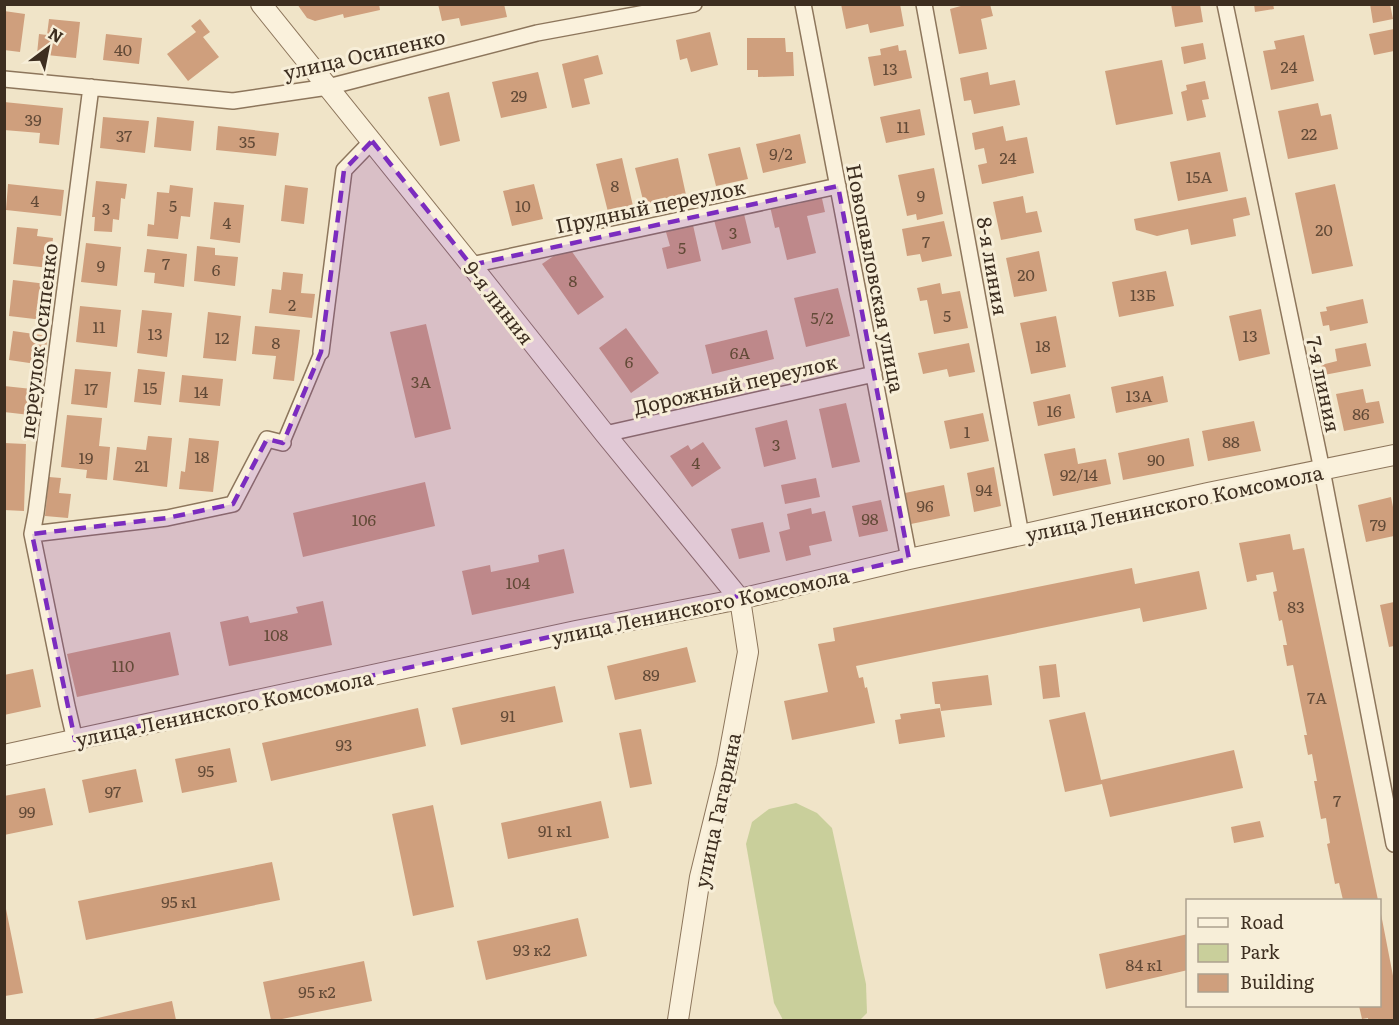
<svg xmlns="http://www.w3.org/2000/svg" width="1399" height="1025" font-family="Literata,serif">
<style>
.green{fill:#c9cf9b}
.building{fill:#cf9f7d}
.lines{fill:none;stroke-linecap:round;stroke-linejoin:round}
.pedestrian-casing{stroke:#8d765c;stroke-width:15}
.minor-casing{stroke:#8d765c;stroke-width:18}
.tertiary-casing{stroke:#8d765c;stroke-width:22}
.pedestrian{stroke:#faf1dc;stroke-width:12}
.minor{stroke:#faf1dc;stroke-width:15}
.tertiary{stroke:#faf1dc;stroke-width:20}
.marked{fill:#7b2cbf;fill-opacity:0.2;stroke:#7b2cbf;stroke-width:4.5;stroke-dasharray:12 8;stroke-linejoin:round}
.labels{text-anchor:middle;dominant-baseline:central;stroke-width:6;stroke-linejoin:round;paint-order:stroke}
.number-label{font-size:16px;fill:#624a37}
.street-label{font-size:20px;fill:#3d2e20;stroke:#f7eed8}
</style>
<rect width="100%" height="100%" fill="#f0e4c8"/>
<path class="green" d="M796,803L817,813L832,828L866,984L867,1013L860,1020H783L774,1003L746,844L752,822L769,809Z"/>
<path class="building" d="M297,4H379L380,10L344,18L343,14L315,21L307,18Z
M438,4H504L507,17L461,26L459,18L442,21Z
M841,4H870V6L878,4H900L904,26L870,33L868,24L846,29Z
M968,4H990L993,16L981,19L987,49L959,54L950,9Z
M1171,4H1200L1203,22L1175,27Z
M1254,4H1273L1274,9L1255,12Z
M1370,4H1390L1393,19L1373,23Z
M4,11L25,14L20,52L4,50Z
M49,19L80,22L76,58L37,54L39,34L47,35Z
M200,19L210,32L203,37L219,57L188,81L167,54L196,32L191,26Z
M1394,29V51L1374,55L1369,34Z
M710,32L718,65L691,72L687,58L680,60L676,40Z
M106,34L142,38L139,64L103,60Z
M1304,35L1314,81L1271,90L1263,51L1276,49L1274,41Z
M747,38H785L786,52H793L794,76L758,77V70H747Z
M1203,43L1206,59L1184,64L1181,47Z
M898,45L899,51L906,50L912,78L874,86L868,57L881,55L880,49Z
M598,55L603,74L584,79L590,104L572,108L562,64Z
M1162,60L1173,114L1116,125L1105,71Z
M538,72L547,108L501,118L492,82Z
M988,72L990,85L1015,80L1020,105L974,114L971,100L964,101L960,78Z
M1205,81L1209,99L1202,100L1206,117L1187,121L1181,92L1187,90L1186,85Z
M449,92L460,141L440,146L428,97Z
M4,102L63,108L59,145L39,143L40,133L4,130Z
M1318,103L1321,116L1331,114L1338,149L1288,159L1278,111Z
M920,109L925,135L886,143L880,117Z
M103,117L149,121L145,153L100,148Z
M157,117L194,121L191,151L154,147Z
M218,126L279,133L276,156L216,150Z
M1003,126L1006,141L1027,137L1034,173L982,184L978,165L987,163L984,148L975,150L972,133Z
M800,134L806,163L763,173L756,144Z
M740,147L748,179L716,186L708,154Z
M1220,152L1228,191L1178,201L1170,162Z
M622,158L633,206L608,212L596,164Z
M678,158L686,195L644,204L635,168Z
M934,168L943,214L917,220L916,214L907,216L898,175Z
M96,181L127,184L125,199L121,198L119,220L113,219L112,232L94,231L95,217H92Z
M8,184L64,190L61,216L6,210Z
M534,184L543,219L512,226L503,191Z
M1335,184L1353,266L1312,274L1295,193Z
M170,185L193,188L190,217L181,216L178,239L147,236L148,224L154,225L157,192L169,193Z
M285,185L308,188L304,224L281,221Z
M821,194L825,212L807,216L816,253L787,260L779,227L775,228L769,202L785,198L787,206L801,203L800,198Z
M1023,196L1026,213L1037,211L1042,232L1001,240L993,202Z
M1246,197L1250,215L1233,219L1236,236L1191,245L1188,229L1157,236L1136,230L1134,219Z
M214,202L244,205L240,243L210,239Z
M744,214L751,243L722,250L714,220Z
M944,221L952,256L922,262L920,254L907,256L902,229Z
M693,225L701,261L667,269L662,248L670,246L666,232Z
M17,227L38,229L37,236L53,238L50,268L13,264Z
M86,243L121,247L117,286L81,282Z
M197,246L215,248V255L238,257L235,286L194,281Z
M568,246L604,297L578,315L542,264Z
M147,249L187,254L184,287L154,283L155,273L144,272Z
M1039,251L1047,291L1014,297L1006,258Z
M1166,271L1174,306L1119,317L1112,282Z
M283,272L303,274L301,293L315,294L312,318L269,313L272,289L281,290Z
M13,280L47,284L43,320L9,316Z
M940,283L942,294L960,291L968,328L934,334L927,300L920,301L917,288Z
M838,288L850,336L806,347L794,298Z
M1363,299L1368,323L1330,331L1329,325L1323,326L1320,312L1327,311L1326,307Z
M80,306L121,310L117,347L76,342Z
M1261,309L1270,354L1239,361L1229,316Z
M142,310L172,313L167,357L137,353Z
M208,312L241,316L236,361L203,358Z
M1056,316L1066,367L1031,374L1020,323Z
M426,324L451,429L415,438L390,332Z
M255,326L300,330L294,381L273,379L276,356L252,354Z
M626,328L659,373L631,393L599,348Z
M767,330L774,359L712,374L705,345Z
M13,331L48,336L43,365L9,360Z
M969,343L975,372L949,377L947,369L923,374L918,353Z
M1366,343L1371,366L1324,375L1321,365L1337,361L1335,349Z
M75,369L111,372L107,408L71,404Z
M138,369L165,372L161,405L134,402Z
M182,375L223,379L220,406L179,402Z
M1163,376L1168,402L1116,413L1111,387Z
M4,386L32,389L30,415L4,412Z
M1363,389L1366,403L1379,401L1384,423L1344,431L1336,394Z
M1070,394L1075,418L1038,426L1033,402Z
M846,403L860,462L832,468L819,409Z
M983,413L989,441L950,449L944,421Z
M67,415L102,418L99,446L110,447L107,480L86,478L87,470L61,467Z
M787,420L796,459L764,467L755,428Z
M1254,421L1261,451L1208,461L1202,431Z
M148,436L172,438L167,487L113,480L117,447L146,450Z
M189,438L219,441L213,492L179,489L181,471L185,472Z
M1189,438L1194,466L1123,480L1118,453Z
M703,442L721,468L692,487L670,456L688,445L691,450Z
M4,443L26,444L24,511L4,510Z
M1075,448L1078,464L1106,459L1111,484L1053,496L1044,454Z
M994,467L1001,506L974,512L967,473Z
M49,477L61,478L59,493L71,494L68,518L45,516Z
M816,478L820,497L785,504L781,485Z
M425,482L435,526L303,557L293,513Z
M944,485L950,516L906,525L900,494Z
M1391,497L1394,512V536L1366,542L1358,505Z
M881,500L888,531L859,537L852,506Z
M811,508L812,514L825,511L832,541L809,546L811,555L786,561L779,532L790,529L787,514Z
M763,522L770,552L739,559L731,529Z
M1290,534L1293,550L1304,548L1378,900H1343L1339,883L1335,884L1327,844L1330,843L1326,818L1321,819L1314,781H1317L1312,754L1308,755L1304,735H1307L1293,665L1287,666L1283,645H1287L1282,620L1279,621L1273,592L1277,591L1273,572L1256,575L1257,580L1247,582L1239,543Z
M564,549L574,593L472,615L462,571L490,565L491,572L539,562L538,555Z
M1132,568L1135,584L1199,571L1207,609L1143,622L1140,608L856,666L859,678L863,677L865,688L867,687L875,723L792,740L784,701L828,692L818,644L835,641L833,628Z
M323,601L332,645L229,666L220,622L248,616L250,623L298,613L296,607Z
M1394,602V646L1389,647L1380,605Z
M170,632L179,675L77,697L67,654Z
M687,647L696,682L615,700L607,666Z
M1056,664L1060,697L1043,699L1039,666Z
M33,669L41,707L4,715V675Z
M988,675L992,705L941,711L940,704H935L932,682Z
M555,686L563,722L461,745L452,708Z
M418,708L426,746L271,781L262,743Z
M940,708L945,737L899,744L895,720L901,719L900,714Z
M1085,712L1101,780L1234,750L1243,788L1110,817L1102,784L1065,792L1049,720Z
M641,729L652,784L630,788L619,733Z
M230,748L237,782L182,793L175,759Z
M136,769L143,802L89,813L82,780Z
M45,788L53,825L4,835V796Z
M601,801L609,838L508,859L501,823Z
M433,805L454,907L413,916L392,814Z
M1260,821L1264,837L1234,843L1231,827Z
M272,862L280,900L86,940L78,901Z
M6,909L23,993L5,996V909Z
M1381,914L1394,981V1020H1368V1018L1362,1019L1359,1006H1380Z
M578,918L587,956L486,980L477,941Z
M1188,934V970L1106,989L1099,954Z
M364,961L372,1001L277,1020H271L263,982Z
M172,1001L176,1020H89Z"/>
<g class="lines">
<defs>
<path id="pedestrian" d="M283,443L321,352"/>
<path id="minor" d="M803,4L909,559
M924,4L1021,535
M1225,4L1322,470L1394,844
M4,79L233,101L328,87L537,33L694,4
M471,265L838,186
M321,352L344,170L372,141
M605,434L874,374
M32,534L167,518L233,504L267,439L283,443
M75,740L67,706L32,534L36,513L91,87"/>
<path id="tertiary" d="M261,4L471,265L605,434L740,599L748,652L727,766L700,877L678,1020
M4,755L576,631L740,599L909,559L1021,535L1208,493L1394,455"/>
</defs>
<use href="#pedestrian" class="pedestrian-casing"/>
<use href="#minor" class="minor-casing"/>
<use href="#tertiary" class="tertiary-casing"/>
<use href="#pedestrian" class="pedestrian"/>
<use href="#minor" class="minor"/>
<use href="#tertiary" class="tertiary"/>
</g>
<path class="marked" d="M372,141L471,265L838,186L909,559L75,740L32,534L167,518L233,504L267,439L283,443L321,352L344,170Z"/>
<g class="labels">
<g class="number-label">
<text x="123" y="49">40</text>
<text x="1289" y="66">24</text>
<text x="890" y="68">13</text>
<text x="519" y="95">29</text>
<text x="33" y="119">39</text>
<text x="903" y="126">11</text>
<text x="1309" y="133">22</text>
<text x="124" y="135">37</text>
<text x="247" y="141">35</text>
<text x="781" y="153">9/2</text>
<text x="1008" y="157">24</text>
<text x="1199" y="176">15А</text>
<text x="615" y="185">8</text>
<text x="921" y="195">9</text>
<text x="35" y="200">4</text>
<text x="173" y="205">5</text>
<text x="523" y="205">10</text>
<text x="106" y="208">3</text>
<text x="227" y="222">4</text>
<text x="1324" y="229">20</text>
<text x="733" y="232">3</text>
<text x="926" y="241">7</text>
<text x="682" y="247">5</text>
<text x="166" y="263">7</text>
<text x="101" y="265">9</text>
<text x="216" y="269">6</text>
<text x="1026" y="274">20</text>
<text x="573" y="280">8</text>
<text x="1143" y="294">13Б</text>
<text x="292" y="304">2</text>
<text x="947" y="315">5</text>
<text x="822" y="317">5/2</text>
<text x="99" y="326">11</text>
<text x="155" y="333">13</text>
<text x="1250" y="335">13</text>
<text x="222" y="337">12</text>
<text x="276" y="342">8</text>
<text x="1043" y="345">18</text>
<text x="740" y="352">6А</text>
<text x="629" y="361">6</text>
<text x="421" y="381">3А</text>
<text x="150" y="387">15</text>
<text x="91" y="388">17</text>
<text x="201" y="391">14</text>
<text x="1139" y="395">13А</text>
<text x="1054" y="410">16</text>
<text x="1361" y="413">86</text>
<text x="967" y="431">1</text>
<text x="1231" y="441">88</text>
<text x="776" y="444">3</text>
<text x="202" y="456">18</text>
<text x="86" y="457">19</text>
<text x="1156" y="459">90</text>
<text x="696" y="462">4</text>
<text x="142" y="465">21</text>
<text x="1079" y="474">92/14</text>
<text x="984" y="489">94</text>
<text x="925" y="505">96</text>
<text x="870" y="518">98</text>
<text x="364" y="519">106</text>
<text x="1378" y="524">79</text>
<text x="518" y="582">104</text>
<text x="1296" y="606">83</text>
<text x="276" y="634">108</text>
<text x="123" y="665">110</text>
<text x="651" y="674">89</text>
<text x="1317" y="697">7А</text>
<text x="508" y="715">91</text>
<text x="344" y="744">93</text>
<text x="206" y="770">95</text>
<text x="113" y="791">97</text>
<text x="1337" y="800">7</text>
<text x="27" y="811">99</text>
<text x="555" y="830">91 к1</text>
<text x="179" y="901">95 к1</text>
<text x="532" y="949">93 к2</text>
<text x="1144" y="964">84 к1</text>
<text x="317" y="991">95 к2</text>
</g>
<g class="street-label">
<text transform="translate(364 53) rotate(-13)">улица Осипенко</text>
<text transform="translate(650 205) rotate(-12)">Прудный переулок</text>
<text transform="translate(994 266) rotate(80)">8-я линия</text>
<text transform="translate(877 278) rotate(79)">Новопавловская улица</text>
<text transform="translate(500 302) rotate(52)">9-я линия</text>
<text transform="translate(37 341) rotate(-83)">переулок Осипенко</text>
<text transform="translate(735 383) rotate(-13)">Дорожный переулок</text>
<text transform="translate(1325 384) rotate(78)">7-я линия</text>
<text transform="translate(1174 502) rotate(-12)">улица Ленинского Комсомола</text>
<text transform="translate(700 605) rotate(-12)">улица Ленинского Комсомола</text>
<text transform="translate(224 707) rotate(-12)">улица Ленинского Комсомола</text>
<text transform="translate(716 810) rotate(-78)">улица Гагарина</text>
</g>
</g>
<rect width="1399" height="1025" fill="none" stroke="#3d2e20" stroke-width="12"/>
<rect x="1186" y="899" width="195" height="108" fill="#f7eed8" stroke="#ada18e" stroke-width="1.5"/>
<rect x="1198" y="918" width="30" height="9" fill="#faf1dc" stroke="#ada18e" stroke-width="1.5"/>
<text x="1240" y="929" font-size="18" fill="#3d2e20">Road</text>
<rect x="1198" y="944" width="30" height="18" fill="#c9cf9b" stroke="#ada18e" stroke-width="1.5"/>
<text x="1240" y="959" font-size="18" fill="#3d2e20">Park</text>
<rect x="1198" y="974" width="30" height="18" fill="#cf9f7d" stroke="#ada18e" stroke-width="1.5"/>
<text x="1240" y="989" font-size="18" fill="#3d2e20">Building</text>
<g transform="translate(48 48) rotate(32)" stroke="#f7eed8" stroke-width="4.5" paint-order="stroke">
<path d="M0-4.5L10 22L0 15L-10 22Z" fill="#3d2e20"/>
<text y="-9" font-size="16" font-weight="bold" text-anchor="middle" fill="#3d2e20">N</text>
</g>
</svg>
